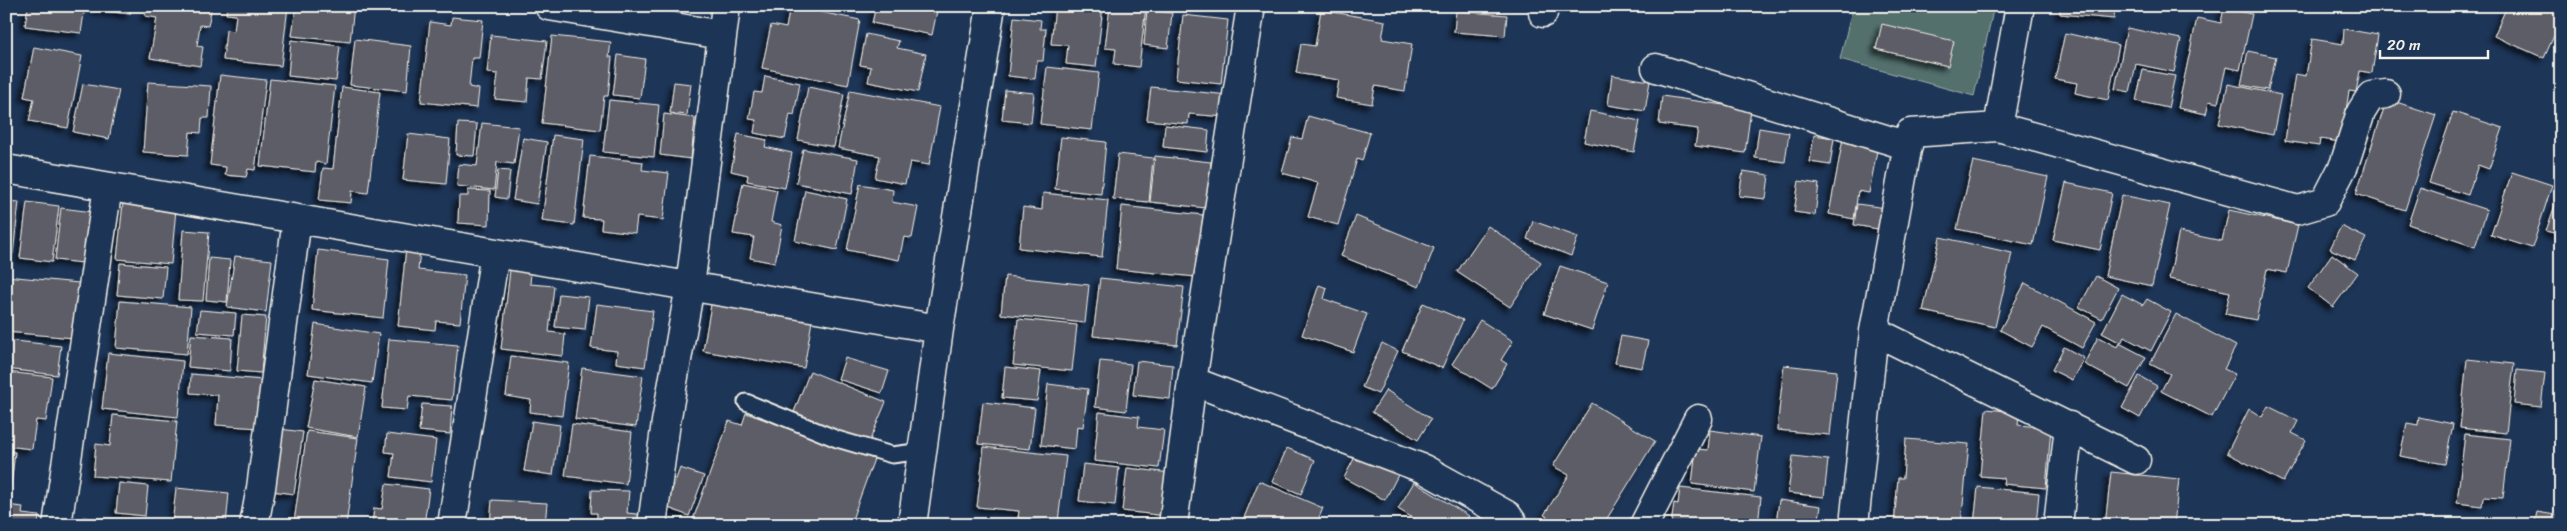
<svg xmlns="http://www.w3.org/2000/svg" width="2567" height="531" font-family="Sriracha,sans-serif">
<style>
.green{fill:#526f6d;stroke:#a3b0aa}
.building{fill:#5d5d67;stroke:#f4f1e8;filter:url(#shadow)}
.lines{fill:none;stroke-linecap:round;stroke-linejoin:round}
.service-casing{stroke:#f4f1e8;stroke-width:19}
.minor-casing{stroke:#f4f1e8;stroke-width:31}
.service{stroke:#1d3557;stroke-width:15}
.minor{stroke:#1d3557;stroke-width:28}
</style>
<defs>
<filter id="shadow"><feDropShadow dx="-4.5" dy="4.5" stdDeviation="2.5" flood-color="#0009"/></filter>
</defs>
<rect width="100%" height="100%" fill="#1d3557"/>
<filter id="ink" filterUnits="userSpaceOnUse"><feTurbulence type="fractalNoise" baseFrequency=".02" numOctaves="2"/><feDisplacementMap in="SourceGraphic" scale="10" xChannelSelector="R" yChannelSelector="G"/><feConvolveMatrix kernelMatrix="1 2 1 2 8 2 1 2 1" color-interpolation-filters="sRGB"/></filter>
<g filter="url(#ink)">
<path class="green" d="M1853,6H1994L1974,96L1840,59Z"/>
<path class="building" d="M28,6H85L81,33L25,26Z
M96,6H131L130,14L96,10Z
M147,6H212L208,26L200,25L197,46L203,47L200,66L150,58L157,18L145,16Z
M227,6H288L281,66L223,60L226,30L234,31L236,15L226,14Z
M296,6H354L350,42L292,36Z
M790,6L860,20L848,85L762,68L771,25L786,28Z
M876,6H938L932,35L872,23Z
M1055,6H1103L1096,67L1066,64L1068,45L1051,44Z
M1110,6H1146L1139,67L1114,64L1116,49L1105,48Z
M1472,6H1508L1507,9Z
M2060,6H2115L2114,19L2060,14Z
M2507,6H2561V20L2544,58L2494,36Z
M2224,8L2252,14L2240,70L2226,67L2218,103L2209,101L2206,114L2178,108L2197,18L2221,23Z
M1147,10L1172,13L1168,48L1144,45Z
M1321,10L1385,21L1382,39L1412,44L1405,91L1375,86L1372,104L1336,98L1339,80L1296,73L1301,44L1315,46Z
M1456,11L1507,15L1505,36L1454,32Z
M1183,15L1228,20L1221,84L1176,79Z
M452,17L483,20L479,58H472L469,87L479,89L477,108L421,102L430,22L451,25Z
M1014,17L1041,20L1040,29H1046L1043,61H1037L1035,79L1008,76Z
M1882,24L1954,41L1948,66L1876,49Z
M2127,28L2181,39L2174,72L2136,64L2130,92L2115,89Z
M2344,29L2378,35L2372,73L2360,71L2356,92L2349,91L2341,142L2320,139L2319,146L2285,141L2295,74L2306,76L2312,39L2343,44Z
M2065,33L2119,45L2108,100L2075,93L2077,83L2055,79Z
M866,34L899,41L897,48L926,54L918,92L868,82L871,67L860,65Z
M491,35L547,41L542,79L529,78L527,102L495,99L498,74L487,73Z
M552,36L611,42L609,57H612L608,96H604L600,130L542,123Z
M355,39L411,46L407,91L350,85Z
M291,40L340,46L336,81L288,76Z
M34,47L82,56L68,128L29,121L34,99L24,97Z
M2248,51L2276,57L2268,90L2241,85Z
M618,55L645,59L640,98L613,95Z
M1047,67L1099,73L1092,130L1040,124Z
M2143,70L2175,76L2168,108L2136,101Z
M220,75L266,80L255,170L248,169L246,177L225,175L226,167L210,165Z
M1612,75L1650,81L1645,111L1608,105Z
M765,76L800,83L794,115L790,114L785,139L754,133L756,120L749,119L754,92L762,93Z
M270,79L335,86L326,164L316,162L315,172L260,166Z
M148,82L211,86L209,118H202L201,133L190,132L188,155L143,152Z
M674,82L691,84L687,115L670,113Z
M83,84L119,90L109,139L73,132Z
M2228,84L2281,95L2273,135L2219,124Z
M342,87L380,92L368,193L352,191L351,203L319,200L323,168L333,169Z
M808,87L844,94L834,147L798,140Z
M1151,87L1228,95L1225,117L1189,114L1188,124L1147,120Z
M850,90L940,107L929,165L910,162L905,184L875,178L880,156L838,148Z
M1005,90L1034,93L1031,123L1002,120Z
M1662,96L1751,109L1745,153L1695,146L1698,129L1659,124Z
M2387,99L2436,115L2405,210L2356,194Z
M609,100L659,105L654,157L603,152Z
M1590,111L1640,121L1634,152L1584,142Z
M2453,112L2503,128L2489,169L2478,165L2468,195L2429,183Z
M664,114L695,118L691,159L660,155Z
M1308,116L1370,133L1362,161L1357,159L1338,225L1308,217L1318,183L1282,173L1292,137L1302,139Z
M458,123L477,124L474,156L456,155Z
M482,123L519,127L514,164L497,162L494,190L457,186L459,164L477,166Z
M1165,125L1209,130L1207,152L1163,147Z
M1759,128L1789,133L1785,162L1755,158Z
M1844,133L1879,140L1869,193L1858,191L1854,219L1829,214Z
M408,134L450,139L446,184L403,180Z
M738,134L767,140L765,147L792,153L785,188L747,181L748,175L731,171Z
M553,135L584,139L574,225L542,221Z
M1814,135L1834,138L1830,165L1810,162Z
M1061,137L1106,142L1101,194L1055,189Z
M523,138L547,142L537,204L513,200Z
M803,149L858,159L852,194L796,183Z
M1118,154L1153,158L1149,202L1113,199Z
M590,156L643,162L642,170L669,173L663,220L637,217L635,233L601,229L602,219L583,218Z
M1155,156L1211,162L1206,208L1150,202Z
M1973,161L2048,177L2033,245L1957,229Z
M498,170L510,171L507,199L495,197Z
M1743,171L1769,175L1766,199L1739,196Z
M2512,172L2552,185L2532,248L2491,235Z
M1799,181L1819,184L1815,215L1794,212Z
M743,183L777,190L771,222L782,225L775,263L750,258L754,237L733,234Z
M2066,183L2112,193L2100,250L2053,240Z
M860,184L893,190L892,202L918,207L912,238L904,237L899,260L847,250Z
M2420,188L2487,210L2475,247L2408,224Z
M468,190L490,191L489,225L458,223L459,196H468Z
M805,190L847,199L837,250L795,241Z
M2560,191H2561V235L2546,231Z
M1043,193L1108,200L1102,257L1019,248L1023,207L1042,210Z
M2122,195L2170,205L2152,286L2105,276Z
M6,201L19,202L13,254H9L7,265Z
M27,202L59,206L52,262L20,258Z
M123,203L176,209L171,264L117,259Z
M1857,204L1894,209L1890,231L1854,225Z
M1122,206L1203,215L1196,277L1116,269Z
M61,208L93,212L90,240L85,239L83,263L55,260Z
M2229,210L2298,225L2287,273L2267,269L2256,320L2225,314L2230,292L2169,279L2179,232L2222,241Z
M1356,216L1434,248L1419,287L1341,256Z
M1533,221L1578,237L1571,256L1527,239Z
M1488,226L1541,262L1510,307L1457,272Z
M2341,226L2366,238L2355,260L2330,249Z
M183,230L209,232L203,301L178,300Z
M1940,237L2012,253L1995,327L1923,311Z
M406,248L420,250L418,270L465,275L460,323L436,321L435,330L398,326Z
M318,250L389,259L383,318L312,310Z
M2332,254L2358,273L2333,307L2308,288Z
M235,256L272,260L266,312L227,307Z
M209,258L230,260L227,302L206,300Z
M120,263L166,267L163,299L117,295Z
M1560,266L1608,282L1592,330L1544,314Z
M510,270L531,273L530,284L554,286L549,332L565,334L563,356L501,349Z
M6,276L79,283L74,338L6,332Z
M1005,276L1089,285L1085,323L1001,314Z
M2096,276L2118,288L2102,319L2079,307Z
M1100,278L1184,287L1177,345L1093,336Z
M2025,283L2096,322L2082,348L2043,327L2032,347L2000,330Z
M1319,285L1327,288L1324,299L1367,314L1353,352L1302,335Z
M559,294L589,297L585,330L555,327Z
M2122,294L2143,305L2147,299L2171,312L2151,351L2124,337L2121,343L2102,333Z
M712,299L813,315L804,368L703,351Z
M120,301L191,307L187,354L116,348Z
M1423,303L1463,320L1442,368L1402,351Z
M597,304L653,311L645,367L616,363L617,351L591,348Z
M200,310L236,313L234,335L197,332Z
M2176,314L2236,346L2224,369L2235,374L2212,417L2161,391L2170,374L2150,364Z
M242,315L266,317L261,373L237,371Z
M1018,319L1077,325L1072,371L1013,365Z
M1480,320L1513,341L1501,360L1507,364L1492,389L1452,364Z
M315,324L379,334L372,383L308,374Z
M191,335L232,338L230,371L188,367Z
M1621,336L1648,341L1642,368L1615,363Z
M2098,337L2117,347L2119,343L2146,357L2129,388L2084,364Z
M389,339L458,345L452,400L409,396L407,410L382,408Z
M6,340L61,346L57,375L6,369Z
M1382,343L1398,351L1378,394L1362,387Z
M2064,347L2084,358L2072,380L2052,370Z
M108,353L183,361L178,417L102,409Z
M511,356L569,363L562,416L530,412L531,400L506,396Z
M845,358L889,371L882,393L838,379Z
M2467,359L2514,364L2506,433L2460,428Z
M1100,361L1131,364L1126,411L1095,407Z
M1137,361L1173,365L1170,399L1133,395Z
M1784,365L1837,371L1830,435L1777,430Z
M1005,367L1041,371L1037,401L1002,398Z
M582,368L643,376L636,427L575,419Z
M2517,370L2545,373L2541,407L2514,404Z
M810,371L886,402L867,447L792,417Z
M6,372L52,377L46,421L36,420L32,449L6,446Z
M191,374L263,380L259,428L216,425L218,395L190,393Z
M2139,376L2157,386L2140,418L2122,408Z
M315,379L366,387L358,437L306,428Z
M1048,384L1088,389L1083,427L1077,426L1075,449L1041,445Z
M1386,390L1431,419L1418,440L1372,412Z
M983,402L1035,408L1030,449L978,444Z
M1592,403L1655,441L1603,525H1595L1589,521L1587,525H1561L1544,515L1569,475L1553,466Z
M422,404L452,406L450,434L419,431Z
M2268,406L2298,421L2292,433L2306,440L2283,482L2227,453L2249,409L2262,417Z
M1986,409L2019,412L2018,425L2051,428L2046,488L2003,484L2004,478L1980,476Z
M1099,412L1139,417L1138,427L1164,430L1159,468L1094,461Z
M746,413L874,459L850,525H691L729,421L742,425Z
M113,415L177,421L171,482L93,476L96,444L110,446Z
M2419,417L2453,424L2445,464L2400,456L2407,423L2418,425Z
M532,421L560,425L553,475L524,471Z
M572,424L632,432L626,484L565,476Z
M280,429L303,432L294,494L272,491Z
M1710,430L1761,437L1754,492L1692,484L1696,449L1708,450Z
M307,431L358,438L346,525L294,522Z
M387,434L436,440L431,482L391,477L394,453L385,452Z
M2465,434L2510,439L2503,498L2483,497L2482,506L2457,503Z
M1906,439L1969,444L1961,525H1894L1898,478H1903Z
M984,447L1066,456L1058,522L1018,518L1019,511L977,507Z
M1287,448L1315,460L1301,494L1272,482Z
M6,451L15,452L9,503H6Z
M1357,453L1398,475L1385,500L1344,478Z
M1793,456L1828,460L1824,497L1788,493Z
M1083,464L1119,468L1115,505L1079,501Z
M680,468L704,476L689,516L666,507Z
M1127,468L1171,473L1167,516L1122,511Z
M2111,472L2179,479L2174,525H2105Z
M1259,481L1323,508L1316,525H1241Z
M1414,482L1469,516L1463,525H1424L1398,509Z
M119,483L148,486L145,516L116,513Z
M386,484L429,489L424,525H372L374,508L382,509Z
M1978,487L2039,493L2036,525H1974Z
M176,488L229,493L226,525H172Z
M1680,488L1761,497L1758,525H1671L1674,503L1678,504Z
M592,490L629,491L627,513L646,515L645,525H597V513H591Z
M492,500L547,503L545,525H490Z
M1779,500L1821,506L1818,525H1776Z
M6,505L23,507L22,514L39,516L38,525H6Z
M2537,512L2561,516V525H2534Z
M83,517L136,522V525H82Z
M990,520L1029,525H989Z"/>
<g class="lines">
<defs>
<path id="service" d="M746,402L837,439L892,455L923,451"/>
<path id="minor" d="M549,6L722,35
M1543,13L1544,6
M1656,68L1908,146
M1998,127L2298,210L2325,202L2344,165L2361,112L2371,96L2386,94
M6,169L939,329
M1874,331L2136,460
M1192,381L1424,469L1507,515L1514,525
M57,525L108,187
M254,525L261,488L297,219
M452,525L495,253
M652,525L666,422L690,286L726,6
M912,525L939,329L991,6
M1173,525L1192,381L1251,6
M1644,525L1698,419
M1854,525L1874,331L1910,133L1998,127L2020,6
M2058,525L2069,426"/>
</defs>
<use href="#service" class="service-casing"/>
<use href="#minor" class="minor-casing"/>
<use href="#service" class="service"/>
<use href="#minor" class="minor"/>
</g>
</g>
<rect width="2567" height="531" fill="none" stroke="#1d3557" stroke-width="25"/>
<rect x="12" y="12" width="2542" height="506" fill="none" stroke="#f4f1e8" stroke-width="2" filter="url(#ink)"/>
<path d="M2380 50v8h108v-8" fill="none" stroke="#f4f1e8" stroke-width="2.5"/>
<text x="2387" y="50" font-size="15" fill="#f4f1e8" stroke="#1d3557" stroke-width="4" paint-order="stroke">20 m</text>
</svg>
